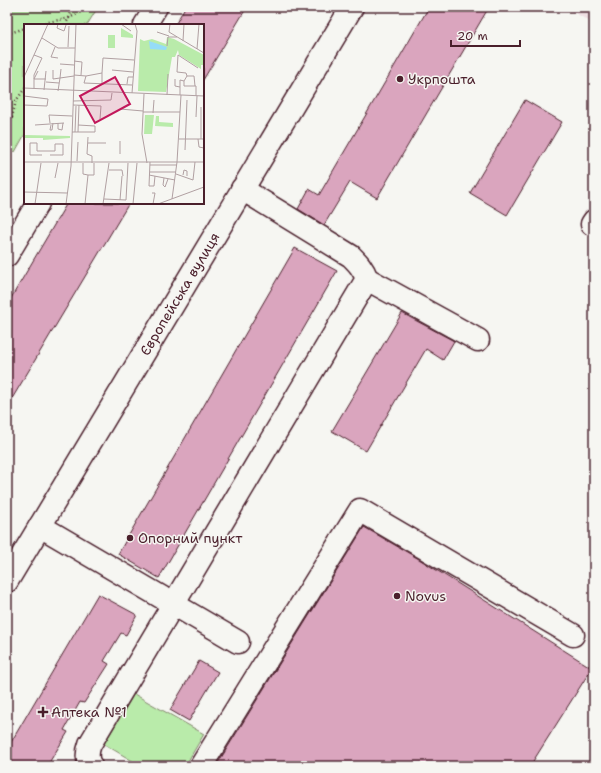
<svg xmlns="http://www.w3.org/2000/svg" width="601" height="773" font-family="'Shantell Sans',sans-serif">
<style>
.built{fill:#eedee2}
.green{fill:#b9ebaa;stroke:#82856a}
.building{fill:#daa5be;stroke:#4a1f2b}
.lines{fill:none;stroke-linecap:round;stroke-linejoin:round}
.minor-casing{stroke:#4a1f2b;stroke-width:25}
.path{stroke:#4a1f2b;stroke-width:2.5;stroke-dasharray:1 3;stroke-linecap:butt}
.minor{stroke:#f6f6f2;stroke-width:22}
.poi-dot{fill:#4a1f2b;stroke:#f6f6f2;stroke-width:1.5}
.labels{text-anchor:middle;dominant-baseline:central;stroke-width:3;stroke-linejoin:round;paint-order:stroke}
.poi-label{font-size:14px;fill:#4a1f2b;stroke:#f6f6f2;text-anchor:start}
.street-label{font-size:14px;fill:#4a1f2b;stroke:#f6f6f2}
.inset-road{fill:none;stroke:#b1a0a2;stroke-width:1}
.view{fill:#c2185b;fill-opacity:0.15;stroke:#c2185b;stroke-width:2}
.inset-edge{fill:none;stroke:#4a1f2b;stroke-width:2}
</style>
<rect width="100%" height="100%" fill="#f6f6f2"/>
<filter id="ink" filterUnits="userSpaceOnUse"><feTurbulence type="fractalNoise" baseFrequency=".025" numOctaves="2"/><feDisplacementMap in="SourceGraphic" scale="8" xChannelSelector="R" yChannelSelector="G"/><feConvolveMatrix kernelMatrix="1 2 1 2 8 2 1 2 1" color-interpolation-filters="sRGB"/></filter>
<g filter="url(#ink)">
<path class="built" d="M565,7H594V24Z"/>
<path class="green" d="M7,7H98L87,25H25V134L15,152L7,143Z
M134,694L204,734L185,766H141L104,744Z"/>
<path class="building" d="M185,7H247L203,80V25H175Z
M429,7H489L377,198L350,182L324,225L298,209L309,189L319,195Z
M525,100L562,122L507,215L470,193Z
M67,203H129L7,407V305Z
M295,248L337,271L159,578L118,554Z
M402,313L454,341L443,360L426,349L366,451L332,431Z
M364,527L419,559L592,668L530,766H216Z
M98,594L137,615L126,635L121,633L104,661L109,664L84,703L80,702L64,730L68,732L47,766H7V749Z
M199,661L218,672L189,721L170,710Z"/>
<g class="lines">
<defs>
<g id="minor">
<path d="M145,25L156,7"/>
<path d="M592,224L594,221"/>
<path d="M7,255L38,203"/>
<path d="M367,279L478,340"/>
<path d="M40,526L238,642"/>
<path id="s1" d="M7,581L352,7"/>
<path d="M91,766C86,759 87,752 90,744L367,279C363,268 358,263 351,256L242,189"/>
<path d="M201,766L360,510L573,635"/>
</g>
</defs>
<use href="#minor" class="minor-casing"/>
<path class="path" d="M33,25L69,18L92,7
M65,25L69,18L73,7
M7,34L25,28
M7,101H16
M7,137L16,101L25,88"/>
<use href="#minor" class="minor"/>
</g>
</g>
<g class="poi-dot">
<circle cx="400" cy="79" r="4"/>
<circle cx="130" cy="538" r="4"/>
<circle cx="397" cy="596" r="4"/>
<path d="M41 706h4v4h4v4h-4v4h-4v-4h-4v-4h4z"/>
</g>
<g class="labels">
<g class="poi-label">
<text x="408" y="79">Укрпошта</text>
<text x="138" y="538">Опорний пункт</text>
<text x="405" y="596">Novus</text>
<text x="51" y="712">Аптека №1</text>
</g>
<g class="street-label">
<text stroke="none"><textPath href="#s1" startOffset="335">Європейська вулиця</textPath></text>
</g>
</g>
<g transform="translate(24 24)">
<rect width="180" height="180" fill="#f6f6f2"/>
<path d="M97,4L109,11V14L97,13ZM84,11H91V24H84ZM143,13L150,15L180,31V41H177V45L155,31L154,26L151,33H148L142,68L114,67L116,15L120,17L128,15L142,20ZM121,91H130L128,110H120ZM132,92H135V98L149,99V103L131,102ZM1,111L46,112V114L19,116V114H1Z" fill="#b9ebaa"/>
<path d="M125,17L143,23L142,26L126,25Z" fill="#95dcf7"/>
<path class="inset-road" d="M34,0L33,4L40,7L42,1M97,0L107,7M146,0L145,8L180,29M133,8L145,12M18,14L34,24H51M159,17L160,0M143,22L144,13H153M31,23L27,33L34,34M44,23L45,2M173,25L175,0M50,37L58,38L57,51M36,40L50,41M29,46V55L36,54L37,45M88,46L109,48M14,47L10,55H22M78,49L79,34L110,36M50,51L62,52L60,59L108,61M62,52L78,49V59M163,52L162,49L153,48L154,31L174,44M0,53L24,0M151,55V62L156,63M160,57L163,52H170L171,62M22,58L35,59M103,60L104,53H109M0,64L180,72M10,65V51L18,34L10,31M20,66L22,47M34,67L36,54L50,52M108,69L113,7L111,0M120,70L118,110L123,139M143,71L144,50M156,71V56L160,57V62H172V72M0,72L24,75L23,82L0,81M49,77L87,76L88,69M49,81L77,82L76,95M96,85L119,87M119,88H156M129,89L130,76M172,93L173,72M26,99L25,91L48,92M34,99V105L38,106L39,99M11,101L40,99M27,101L26,106H28L29,99M48,108H71V102L54,101M51,108L52,82M54,108L55,81M64,113L63,130L68,132V139M155,115H180M174,115L175,123L180,124M177,115V83M96,117V130M64,119H82M161,126L163,76M18,131H6V119H13V127H31V120H39V131H26M53,137L54,118M0,138H180M126,138L125,162H130L131,152M59,139V150L64,151H70V139M126,141H153M85,146H98L99,152M126,148H152M152,150L169,156L171,138M125,151L151,156M159,151L160,146L163,147V152M31,154L34,139M140,154L139,161L141,163L144,155M0,168L43,169M128,169H131L129,180M80,175L102,176L104,139M148,175L153,138L157,71M96,176L98,152M11,180L17,139M42,180L47,142L52,0M61,180L64,151M79,180L85,139M109,180L113,139M134,180L180,163"/>
<path class="view" d="M91,53L106,80L71,99L56,72Z"/>
<rect width="180" height="180" class="inset-edge"/>
</g>
<rect width="601" height="773" fill="none" stroke="#f6f6f2" stroke-width="24"/>
<rect x="12" y="12" width="577" height="749" fill="none" stroke="#4a1f2b" stroke-width="1.5" filter="url(#ink)"/>
<path d="M451 40v6h69v-6" fill="none" stroke="#4a1f2b" stroke-width="2"/>
<text x="457" y="40" font-size="12" fill="#4a1f2b" stroke="#f6f6f2" stroke-width="3" paint-order="stroke">20 m</text>
</svg>
